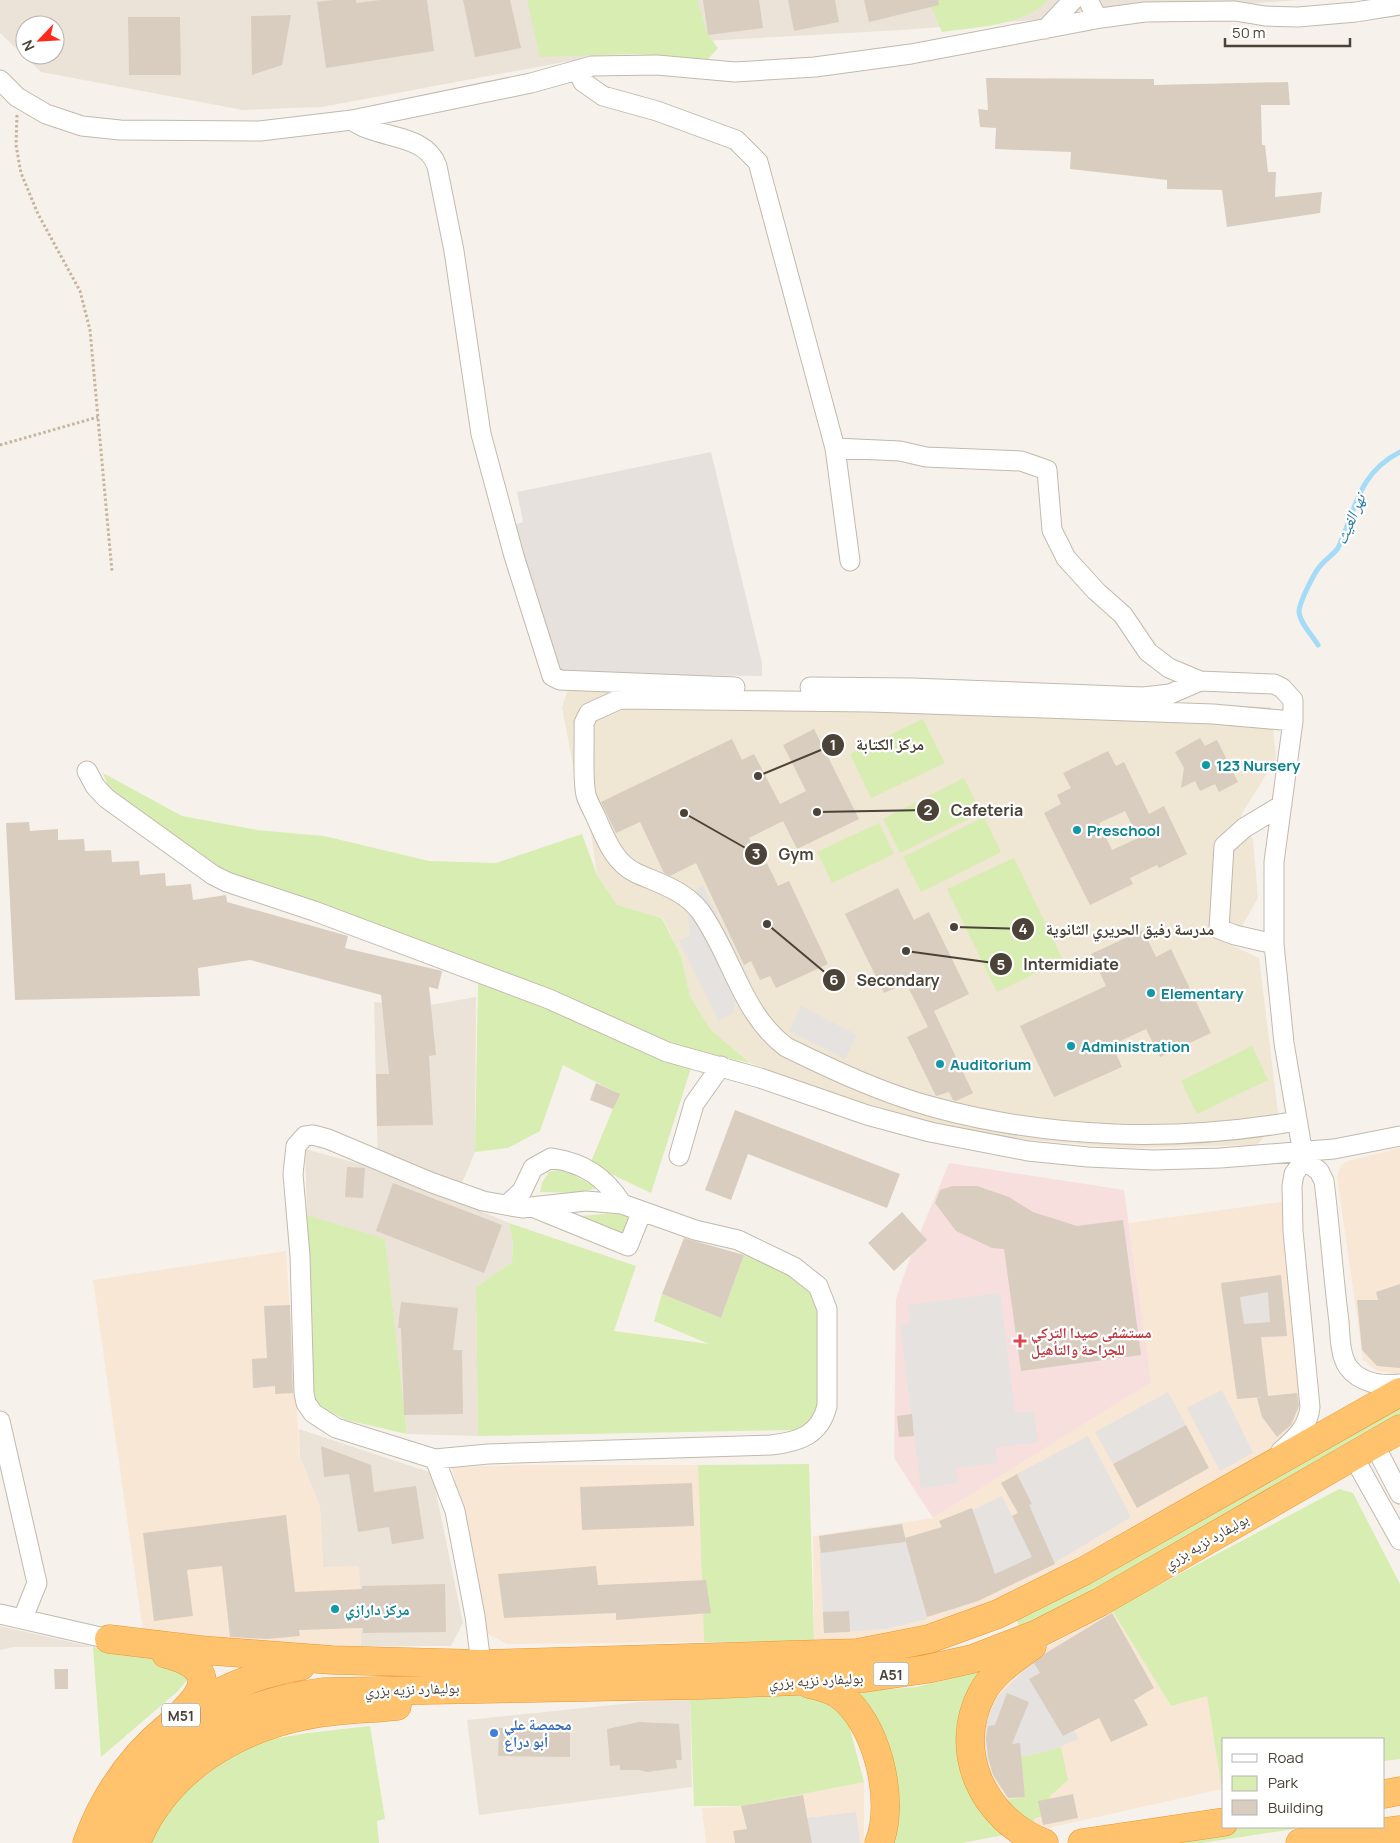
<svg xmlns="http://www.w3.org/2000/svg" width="1400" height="1843" font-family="Manrope,'Noto Naskh Arabic',sans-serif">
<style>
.residential{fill:#ebe3d8;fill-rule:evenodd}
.commercial{fill:#f9e7d6}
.industrial{fill:#e6e1dc}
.education{fill:#f0e6d4}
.medical{fill:#f7dfde}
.green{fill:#d7edb1}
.parking{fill:#e5e2df}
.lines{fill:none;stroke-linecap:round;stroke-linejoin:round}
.stream{stroke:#a4dbf6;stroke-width:5}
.building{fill:#d9cdbf;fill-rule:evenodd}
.minor-casing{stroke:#c3b9ac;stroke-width:21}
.highway-casing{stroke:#e99732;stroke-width:29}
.path{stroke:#c6b49c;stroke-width:3;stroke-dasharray:2.5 2.5;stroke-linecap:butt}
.minor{stroke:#fff;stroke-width:19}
.highway{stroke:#ffc36d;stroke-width:28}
.culture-dot{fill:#0f9aa8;stroke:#fff;stroke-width:2}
.health-dot{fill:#e0444e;stroke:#fff;stroke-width:2}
.shop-dot{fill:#3f7fe0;stroke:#fff;stroke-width:2}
.labels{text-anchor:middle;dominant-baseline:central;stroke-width:4.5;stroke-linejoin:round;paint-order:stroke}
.shield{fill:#fff;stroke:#817b74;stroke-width:1}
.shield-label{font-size:14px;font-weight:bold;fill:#4b4238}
.culture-label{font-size:15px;font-weight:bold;fill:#0d838f;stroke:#fff;text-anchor:start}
.health-label{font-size:15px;font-weight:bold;fill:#be3a42;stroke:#fff;text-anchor:start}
.street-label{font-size:15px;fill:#4b4238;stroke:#fff}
.shop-label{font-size:15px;font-weight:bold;fill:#366cbe;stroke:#fff;text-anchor:start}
.water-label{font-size:16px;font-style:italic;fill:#247aa7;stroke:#fff}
.leader{fill:none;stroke:#4b4238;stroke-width:2}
.callout-dot{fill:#4b4238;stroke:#fff;stroke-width:2}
.mark-label{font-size:15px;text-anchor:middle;font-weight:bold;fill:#fff}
.callout-label{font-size:16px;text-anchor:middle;font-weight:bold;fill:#4b4238;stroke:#fff;stroke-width:4.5;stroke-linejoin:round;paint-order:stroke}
</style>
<rect width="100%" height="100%" fill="#f6f2eb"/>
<path class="residential" d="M0,0H1299L902,30L667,43L322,107L243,110L41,72L0,33ZM25,25H55V55H25Z
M476,997L475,1152L455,1200L509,1223L513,1243L512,1262L476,1287L478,1436L407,1434L385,1240L307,1215L305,1149L378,1169L374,1002L419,1007Z
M299,1429L432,1473L463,1623L451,1646H361L359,1567H323L320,1507L300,1457Z
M0,1626L93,1647H14L0,1650Z
M690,1697L692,1787L479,1815L467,1720Z"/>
<path class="commercial" d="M1400,1148V1372L1397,1374L1377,1371L1363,1360L1337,1176L1341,1165L1348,1161Z
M1287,1201L1302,1389L1299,1415L1288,1435L1271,1449L997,1602L935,1624L851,1640L814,1641L813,1536L933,1518L1150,1382L1129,1223Z
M286,1251L300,1457L320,1507L323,1567L359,1566L361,1646L216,1644L143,1631L93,1280Z
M524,1465H698L704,1642L507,1644L488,1634L481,1615L452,1467Z
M1112,1610L1171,1706L1207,1695L1222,1789L1044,1829L991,1802L972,1748L998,1676Z
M864,1782V1843H706L702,1808L741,1806Z"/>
<path class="industrial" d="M711,452L762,663V676L562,674L514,525L523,522L517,492Z"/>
<path class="education" d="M568,688L1271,707L1276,759L1241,815L1244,828L1253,839L1258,898L1231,945L1259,958L1279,1120L1257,1145L1126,1148L1006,1138L916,1122L882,1108L816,1088L750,1063L710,1029L690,996L681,956L663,918L617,905L597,875L589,819L581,806L562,708Z"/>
<path class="medical" d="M949,1163L1124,1190L1151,1382L933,1518L894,1458L896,1299L912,1252Z"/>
<path class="green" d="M527,0H697L708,35L718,48L708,59L636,54L540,57Z
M928,0H1048C1024,26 976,27 942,32Z
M923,719L945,763L871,798L850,754Z
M103,773L182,816L257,830L324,836L429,861L496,863L582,834L597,875L617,905L662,918L681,956L690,996L710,1029L750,1063L672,1046L221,873L110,791Z
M964,778L981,813L900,853L883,819Z
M984,817L1001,852L921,892L903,857Z
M879,823L894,854L832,883L817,852Z
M1014,858L1063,960L997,992L947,889Z
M478,983L558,1007L692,1065L651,1193L590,1164L619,1094L563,1065L540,1131L508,1148L475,1152Z
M1252,1046L1268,1080L1197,1114L1181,1081Z
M562,1169L598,1188L578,1193L540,1192L542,1183L549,1172Z
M628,1212L633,1217L625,1235L568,1217Z
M307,1215L385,1239L407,1434L346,1420L317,1405L312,1394Z
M509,1223L636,1266L614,1331L709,1344L654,1321L662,1294L721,1318L744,1255L801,1279L821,1307L822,1406L809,1427L793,1430L478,1436L476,1287L512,1262L513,1243Z
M1400,1406V1419L1289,1483L1021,1630L1016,1619Z
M809,1464L814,1641L704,1642L698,1465Z
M1339,1489L1353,1493L1400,1584V1759L1384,1761V1739H1224L1222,1789L1207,1696L1171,1706L1112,1610Z
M93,1647L158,1657L178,1664L188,1679L178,1691L101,1757Z
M984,1670L966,1699L1009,1834L962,1843H888L851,1692L917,1687Z
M802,1694L833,1702L849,1725L864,1782L741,1806H694L690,1697Z
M370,1726L385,1819L377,1821L379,1843H149L182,1790L217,1761L261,1741L308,1733Z
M1061,1747L1068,1780L1050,1796L1052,1814L1035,1818L1033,1825L991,1802L1025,1797L1021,1757Z
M1228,1827H1307L1202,1843H1134Z"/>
<path class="parking" d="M703,886L752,984L737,992L733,1013L719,1021L679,941L690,935L686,894Z
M801,1006L857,1035L845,1059L789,1031Z
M1281,1275L1287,1336L1246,1339L1240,1297L1223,1298L1221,1283Z
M1000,1293L1015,1413L1034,1411L1038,1442L995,1448L997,1463L956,1468L958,1483L921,1488L900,1325L910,1323L908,1305Z
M1222,1390L1253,1453L1220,1471L1187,1408Z
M1168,1392L1186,1425L1113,1464L1095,1432Z
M1088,1436L1131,1517L1039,1572L953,1610L939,1562L979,1529L973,1510L1002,1496L1012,1516L1017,1514L1016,1511L1032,1504L1017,1474Z
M902,1524L927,1619L886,1629L824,1633L819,1536L848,1532L851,1549L884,1545L882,1527Z
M1112,1613L1147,1675L1112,1712L1074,1730L1079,1739L1051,1750L1021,1757L987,1761L985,1726L996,1699L1033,1661Z
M856,1812L860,1843H812L807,1818Z"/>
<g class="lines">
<path class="stream" d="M1318,645C1312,635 1300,623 1299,612C1299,603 1315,570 1322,564C1326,559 1334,554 1338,548C1356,510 1357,474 1400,452"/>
</g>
<path class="building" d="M333,0H356V3L380,0H427L434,51L326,68L317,2Z
M463,0H510L521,48L475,57Z
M703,0H759L763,28L708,35Z
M788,0H835L839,22L794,31Z
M864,0H938L939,5L869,22Z
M291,15L282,65L252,75L251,16Z
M128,17H180L181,75H129Z
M986,78L1154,79V85L1288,82L1290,105H1261L1262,145H1265L1268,172H1276L1275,197L1322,192L1320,213L1227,227L1222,190L1167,189V180L1070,169L1071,152L995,149L996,128L980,127L978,109L988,110Z
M814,729L859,819L797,849L783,821L749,838L762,866L767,863L778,886L789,881L828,964L776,988L770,976L760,980L751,961L744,965L696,863L670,876L664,873L640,822L616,833L601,802L732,739L742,760L754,754L780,804L806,791L783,745Z
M1200,738L1205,746L1217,740L1238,782L1219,792L1215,784L1200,791L1195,781L1181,788L1184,768L1175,752Z
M1108,751L1116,766L1124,762L1149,814L1164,806L1187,854L1159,868L1157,865L1130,878L1133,884L1090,905L1044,813L1061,804L1057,795L1071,788L1063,773ZM1125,811L1138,838L1112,850L1099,823Z
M29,822L30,831L58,829V840L84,839L85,851L111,850L112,862L139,861L140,875L165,873L166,886L191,884L193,900L226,895L227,902L348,936L345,948L442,971L438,989L429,987L436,1055L429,1056L433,1125L377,1126L376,1074H389L381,995L250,960L198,968L200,996L15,1000L6,823Z
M898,888L914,920L929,912L969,994L934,1011L973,1093L956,1101L953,1100L949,1092L936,1096L907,1037L928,1027L906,983L884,993L845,914Z
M1143,930L1156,957L1171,949L1211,1033L1160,1057L1146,1029L1112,1045L1122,1067L1054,1097L1020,1026L1106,986L1091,954Z
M596,1083L620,1094L613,1109L590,1100Z
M735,1110L900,1174L887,1208L748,1154L731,1200L705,1190Z
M347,1167L365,1168L363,1198L345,1197Z
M393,1183L502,1225L484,1273L376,1231Z
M953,1186H977L1009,1197L1033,1212L1077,1226L1123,1220L1141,1355L1021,1371L1004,1249L992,1248L956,1231L935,1203L940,1190Z
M902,1212L927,1240L894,1271L868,1243Z
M684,1238L744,1255L721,1318L662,1294Z
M1281,1275L1287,1336L1261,1337L1268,1396L1297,1393L1299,1406L1291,1425L1277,1437L1262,1417L1257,1398L1262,1397L1237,1399L1221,1283ZM1268,1292L1270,1322L1244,1324L1240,1297Z
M1400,1284V1368L1377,1366L1362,1350L1357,1300H1378L1376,1292Z
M401,1302L458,1308L453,1350H462L463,1414L404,1415L401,1328H398Z
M290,1305L293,1393L275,1394V1386L253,1388L252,1359L267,1358L264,1306Z
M912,1414L914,1436L899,1437L897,1416Z
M1186,1425L1209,1468L1137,1508L1113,1464Z
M321,1446L371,1465L374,1492L416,1486L424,1539L392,1544L389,1527L358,1532L349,1474L324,1477Z
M1017,1474L1032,1504L1029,1505L1055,1564L978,1601L927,1617L905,1539V1542L821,1553L819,1536L902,1524L905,1538L942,1527L939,1521L972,1508L995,1574L1032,1557L1012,1516L1018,1513L1001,1483Z
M692,1483L694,1526L582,1530L580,1487Z
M286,1515L295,1592L362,1589V1586L445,1584L446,1632L363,1633V1628L299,1630L300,1636L267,1639L230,1637L222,1566L187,1570L193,1616L154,1621L143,1533Z
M596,1566L598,1585L706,1580L711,1613L616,1620V1613L504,1618L498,1574Z
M849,1611L850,1632L824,1633L823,1612Z
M1112,1613L1154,1688L1134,1700L1148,1725L1111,1742L1099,1718L1063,1736L1029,1679L1040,1673L1034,1663L1046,1653Z
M54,1669H68V1689H55Z
M1007,1693L1029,1702L1012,1744L1020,1743L1025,1797L1008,1798L993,1775L988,1757L986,1738L988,1726L995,1725Z
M639,1722L679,1724L682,1760H676L677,1768L647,1772L640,1770H620V1765L610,1766L607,1729Z
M499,1728L570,1729V1757L498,1756Z
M1073,1794L1078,1818L1043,1825L1038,1801Z
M803,1795L812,1843H735L733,1831L747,1829L741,1806Z"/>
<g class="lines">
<defs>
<path id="minor" d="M1088,0L1095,14L1101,18
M1046,29L1073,0
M577,70L583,82L603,96L657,111L736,140L758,162L835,448L900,451L926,457L1021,461L1047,470L1052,530L1066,558L1096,591L1123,615L1148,652L1169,668L1200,681L1274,684L1282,688L1293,700V721L1274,862V944L1284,1043L1304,1160L1319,1171L1324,1181C1330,1228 1333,1275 1339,1322C1340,1336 1340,1355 1348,1367C1360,1383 1381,1386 1400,1384
M0,80L17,97L46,114L82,126L120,130L260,131L352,120L531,83L592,66L657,65L735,72L815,67L911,54L1101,18L1145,12L1235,11L1265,16L1298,17L1356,12L1400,5
M352,120C377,140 425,132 437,166L454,251L481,434L514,556L552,676L560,680L735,687
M835,448L850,561
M810,687L912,688L1143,697L1170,694L1200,681
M1293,721L1213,714L871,702L620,699L589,713L584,723C585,743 582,777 586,795C588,802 592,809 595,815C605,837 613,862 636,873C658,883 684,890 700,911C732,955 741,1013 786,1047C833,1070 882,1093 933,1107C1050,1139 1177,1142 1297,1121
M87,771L95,786L106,798L213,875L227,882L314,911L549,999L667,1052L760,1078L867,1115L930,1132L1028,1151L1088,1157L1154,1160L1220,1158L1334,1149L1400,1136
M1274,944L1235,935L1219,929L1224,846L1244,828L1282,805
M313,1135L328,1139L430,1182L483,1201L522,1208L586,1201L622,1204L695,1230L738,1240L794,1267L818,1286L827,1309V1406C820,1435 799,1442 771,1445L488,1454L435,1459L336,1428L313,1413L306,1403L304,1393L300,1256L293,1174L296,1146L305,1136Z
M679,1156L694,1104L721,1066
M507,1205L522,1191L533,1168L551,1158C584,1163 605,1177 622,1204
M537,1209L628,1246L642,1211
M0,1421L37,1583L23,1618
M1374,1444L1400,1494
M1281,1451C1296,1438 1308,1427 1310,1407L1293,1231L1292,1186L1294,1174L1304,1160
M1353,1456L1400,1540
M435,1459L455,1511L475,1616L481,1664
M0,1614L109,1639"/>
<path id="highway" d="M109,1639L200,1650L332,1660L481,1664L857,1653L929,1639L998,1614L1084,1571L1400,1392
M1032,1646C1014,1659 992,1673 982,1693C951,1752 984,1820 1044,1843
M166,1654C203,1663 215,1681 185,1710
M809,1684C819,1686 829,1688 838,1694C877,1720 896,1801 879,1843
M1384,1794L1400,1791
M87,1843C121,1748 202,1683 301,1666
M113,1843C150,1748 226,1705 323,1692L701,1685L865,1678L927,1669L972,1659L1037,1634L1100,1602L1400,1429
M136,1843C166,1769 238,1727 314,1714C341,1709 370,1709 397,1706
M1082,1843L1224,1822
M1300,1843L1400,1830"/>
</defs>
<use href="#minor" class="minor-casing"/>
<use href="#highway" class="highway-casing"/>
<path class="path" d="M17,115L16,145L21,173L38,214L80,291L90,330L112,572
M0,445L98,417"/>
<use href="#minor" class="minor"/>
<use href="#highway" class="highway"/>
</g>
<g class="culture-dot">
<circle cx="1206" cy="765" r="5"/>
<circle cx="1077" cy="830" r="5"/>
<circle cx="1151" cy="993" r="5"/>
<circle cx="1071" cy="1046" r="5"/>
<circle cx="940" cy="1064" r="5"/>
<circle cx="335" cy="1609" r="5"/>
</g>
<path class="health-dot" d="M1017.5 1333.5h5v5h5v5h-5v5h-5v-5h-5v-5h5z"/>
<circle class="shop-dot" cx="494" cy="1733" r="5"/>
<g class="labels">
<g class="shield">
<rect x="873.5" y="1662.5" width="35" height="23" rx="4"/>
<rect x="162" y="1703.5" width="38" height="23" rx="4"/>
</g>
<g class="shield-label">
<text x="891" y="1674">A51</text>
<text x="181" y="1715">M51</text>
</g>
<g class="culture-label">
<text x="1216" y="765">123 Nursery</text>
<text x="1087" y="830">Preschool</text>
<text x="1161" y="993">Elementary</text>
<text x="1081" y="1046">Administration</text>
<text x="950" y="1064">Auditorium</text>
<text x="345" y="1609">مركز دارازي</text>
</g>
<g class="health-label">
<text x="1031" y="1332">مستشفى صيدا التركي<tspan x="1031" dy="17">للجراحة والتأهيل</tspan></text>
</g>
<g class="street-label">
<text transform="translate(1206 1541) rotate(-30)">بوليفارد نزيه بزري</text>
<text transform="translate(816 1680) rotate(-3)">بوليفارد نزيه بزري</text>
<text transform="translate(412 1689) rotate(-2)">بوليفارد نزيه بزري</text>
</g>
<g class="shop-label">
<text x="504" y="1724">محمصة علي<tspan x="504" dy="17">أبو دراع</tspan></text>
</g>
<g class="water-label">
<text transform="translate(1350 519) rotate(-67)">نهر الغيث</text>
</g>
</g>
<path class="leader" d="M758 776L833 745M817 812L928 810M684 813L756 854M954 927L1023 929M906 951L1001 964M767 924L834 980"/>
<g class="callout-dot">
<circle cx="758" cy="776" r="5"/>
<circle cx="817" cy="812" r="5"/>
<circle cx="684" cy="813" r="5"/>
<circle cx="954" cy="927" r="5"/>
<circle cx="906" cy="951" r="5"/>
<circle cx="767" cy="924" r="5"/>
<circle cx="833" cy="745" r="12"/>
<circle cx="928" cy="810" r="12"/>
<circle cx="756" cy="854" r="12"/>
<circle cx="1023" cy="929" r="12"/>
<circle cx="1001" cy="964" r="12"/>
<circle cx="834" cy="980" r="12"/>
</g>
<g class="mark-label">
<text x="833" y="750">1</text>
<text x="928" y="815">2</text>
<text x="756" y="859">3</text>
<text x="1023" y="934">4</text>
<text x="1001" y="970">5</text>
<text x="834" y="985">6</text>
</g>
<g class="callout-label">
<text x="890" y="750">مركز الكتابة</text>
<text x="987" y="816">Cafeteria</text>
<text x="796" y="860">Gym</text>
<text x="1130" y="935">مدرسة رفيق الحريري الثانوية</text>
<text x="1071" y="970">Intermidiate</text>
<text x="898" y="986">Secondary</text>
</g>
<rect x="1222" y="1738" width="162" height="90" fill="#ffffff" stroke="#b7b3af"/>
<rect x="1232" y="1754" width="25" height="8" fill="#ffffff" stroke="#b7b3af"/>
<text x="1268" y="1763" font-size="15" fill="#4b4238">Road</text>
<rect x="1232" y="1776" width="25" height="15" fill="#d7edb1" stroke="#b7b3af"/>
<text x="1268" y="1788" font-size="15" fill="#4b4238">Park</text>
<rect x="1232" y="1800" width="25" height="15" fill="#d9cdbf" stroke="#b7b3af"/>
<text x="1268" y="1813" font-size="15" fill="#4b4238">Building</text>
<g transform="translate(40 40) rotate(245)"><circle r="24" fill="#ffffff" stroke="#b7b3af"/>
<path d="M0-4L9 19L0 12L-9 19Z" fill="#ff2919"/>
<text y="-8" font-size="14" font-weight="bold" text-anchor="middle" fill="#4b4238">N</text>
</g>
<path d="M1225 38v8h125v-8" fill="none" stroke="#4b4238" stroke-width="2.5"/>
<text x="1232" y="38" font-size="15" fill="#4b4238" stroke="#ffffff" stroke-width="4" paint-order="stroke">50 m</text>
</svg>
